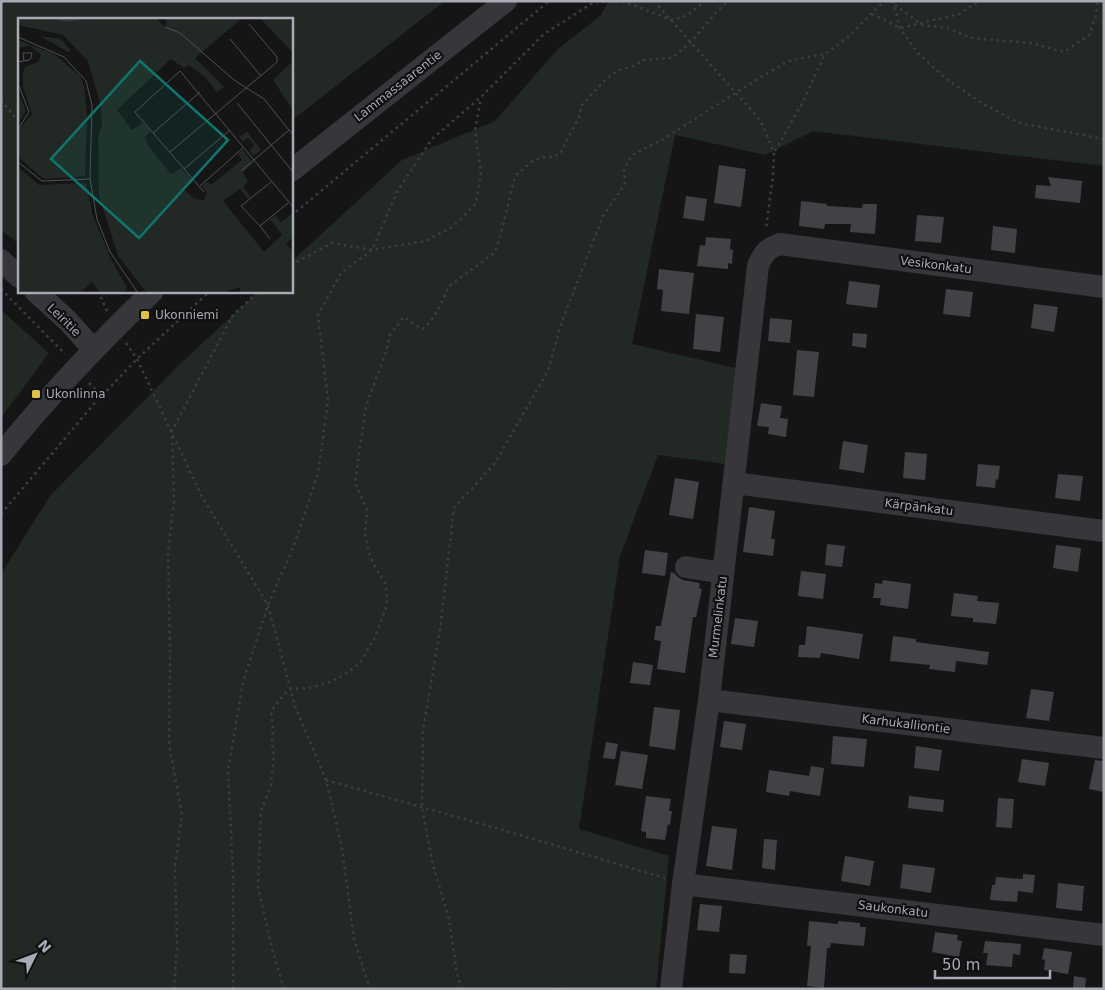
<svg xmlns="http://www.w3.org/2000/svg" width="1105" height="990" font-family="'DejaVu Sans',sans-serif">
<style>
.green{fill:#222823}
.building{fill:#424246}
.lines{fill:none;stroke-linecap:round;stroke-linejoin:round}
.path{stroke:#3d3d42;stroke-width:2.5;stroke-dasharray:2.5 4;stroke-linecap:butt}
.minor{stroke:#36363b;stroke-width:22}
.poi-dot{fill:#ddc247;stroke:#101011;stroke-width:2}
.labels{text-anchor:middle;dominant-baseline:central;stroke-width:4.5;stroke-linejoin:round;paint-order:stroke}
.street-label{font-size:12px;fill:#a8aab5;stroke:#101011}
.poi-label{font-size:12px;fill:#a8aab5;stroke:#101011;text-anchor:start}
.inset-road{fill:none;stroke:#505156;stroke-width:1}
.view{fill:#0f766e;fill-opacity:0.15;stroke:#0f766e;stroke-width:2.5}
.inset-edge{fill:none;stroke:#a8aab5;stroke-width:2.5}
</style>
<rect width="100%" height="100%" fill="#151516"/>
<path class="green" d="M1,1H445L291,121V19H19V244L1,230Z
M608,1H1104V166L813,131L765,155L675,135L632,344L740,369L726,464L658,455L620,556L579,829L669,856L656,989H569L557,987V989H1V574L50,496L181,363L259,291H291V262L402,160L495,121L557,50L601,15Z
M1,310L49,353L1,418Z"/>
<path class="building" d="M719,165L746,169L741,207L714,203Z
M1048,177L1082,181L1080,203L1035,198L1036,185L1051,186Z
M686,196L707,199L704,221L683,218Z
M801,201L827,204V206L862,208L863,204H877L875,234L850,232L851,224H825L824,229L799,226Z
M917,215L944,217L941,243L915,241Z
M993,226L1017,229L1015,253L991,250Z
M706,237L731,239L730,249L733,250L732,264L728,263V269L697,266L700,245L705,246Z
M659,269L694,273L689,314L661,311L663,290L657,289Z
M849,281L880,285L877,308L846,304Z
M946,289L973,292L970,317L943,314Z
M1034,304L1058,307L1054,332L1031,328Z
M696,314L724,317L720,352L693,349Z
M770,318L792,320L790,343L768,341Z
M853,333L867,334L866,348L852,346Z
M797,350L819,352L814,397L793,395Z
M761,403L782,406L780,418L788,419L786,437L768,434L769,427L757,426Z
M843,441L868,445L864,473L839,469Z
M905,452L927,454L925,480L903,478Z
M978,464L1000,466L998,480L996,479L995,488L976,486Z
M1058,474L1083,476L1080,501L1055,498Z
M675,478L699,482L693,519L669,515Z
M749,507L775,511L771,539H775L773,556L743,552Z
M827,544L845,546L842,567L825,565Z
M1056,545L1081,548L1078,572L1053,568Z
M645,550L668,553L665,576L642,573Z
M801,571L826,574L823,599L798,596Z
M671,572L674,573L678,577L683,580L700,583L699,588L702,589L696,617H693L685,673L657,669L661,641L654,640L656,626H661Z
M883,580L911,584L908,609L880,605L881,598H873L875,583L882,584Z
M954,593L978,596L977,601L999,603L996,624L973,622V618L951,616Z
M735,618L758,621L754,647L731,644Z
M807,626L863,634L859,659L821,653L820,658L798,657L799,645H805Z
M893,636L916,639V642L989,652L987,665L956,661L955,672L929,669L930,665L890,661Z
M633,662L653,665L650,685L630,683Z
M1031,689L1054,692L1049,721L1026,718Z
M654,707L680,710L675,750L649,746Z
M724,721L746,724L742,750L720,747Z
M833,736L867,739L864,767L831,764Z
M606,742L618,744L615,759L603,758Z
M916,746L942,750L939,771L914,768Z
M621,751L648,755L642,789L615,785Z
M1022,759L1049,763L1045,786L1018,782Z
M1095,760L1104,761V792L1089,789Z
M811,766L824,768L820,796L790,791L789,796L766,792L769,770L809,776Z
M646,796L671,799L669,811H672L670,825L668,824L665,840L646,838V832L641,831Z
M909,796L944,800L943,812L908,808Z
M998,798L1014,799L1012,828L996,827Z
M712,826L737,829L732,870L706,866Z
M764,839L777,840L775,870L762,868Z
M845,856L874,861L870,886L841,881Z
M903,864L935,868L931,893L900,888Z
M1023,874L1035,875L1033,893L1018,891L1017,902L990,900L992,885H995L996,877L1023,879Z
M1058,883L1084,886L1082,911L1056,908Z
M700,904L722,906L719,932L697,930Z
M809,921L838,924V921L860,923V927H866L864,946L831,943L830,948H827L824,988L807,986L811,946H807Z
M935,932L958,935L957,940L962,941L959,957L932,952Z
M985,941L1021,944L1020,955L1013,954L1012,967L986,965L988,953H983Z
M1044,948L1072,952L1068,974L1044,970L1045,960L1042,959Z
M730,954L747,955L745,974L729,973Z
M1074,976L1086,978L1085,989H1073Z"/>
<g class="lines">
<path class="path" d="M654,1L760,120L774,152L773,175L766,229
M890,1L922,25L947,28L972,38L1031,43L1064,52L1089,35L1096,15L1098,1
M893,1L900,28L917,52L945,78L980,102L1019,123L1104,139
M872,14L900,28L959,14L979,1
M1,100L19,122
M775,151L803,102L825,54L847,38L884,1
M291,216L549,1
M291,265L332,243L372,250L426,241L454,226L476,203L481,172L475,130L481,98
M1,289L65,354
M98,291L107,311
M126,343L137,359L201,495L268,605L295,706L326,780L342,848L354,939L370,989
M89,383L102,396
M1,514L93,405L137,359L210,291
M326,780L506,831L665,878
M174,989L177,945L175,865L182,815L169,744L170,656L168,552L174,502L172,431L233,315L259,291
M233,989V874L228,770L243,682L268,605L294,546L318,473L328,401L318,315L341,273L372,250L397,192L432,139L481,97L544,34L594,2H625L672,20L686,16L705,1
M284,989L273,952L258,887L261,811L271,785L274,756L272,743L273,726L271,712L284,694L291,689L310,688L327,683L344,675L360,663L375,637L387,605L386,585L374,565L368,550L365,532L367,510L355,482L366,406L386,352L390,335L404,317L422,329C433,323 444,299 448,287L494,253L500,238L515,176L531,162L543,157H553L560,154L580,115L581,106L605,80L617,71L633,66L643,60L672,58L691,42L720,8L729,1
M462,989L457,974L449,919L433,865L422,808L423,730L440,630L454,508L495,463L548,371L561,324L603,216L625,184L624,169L632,155L662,140L756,80L789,61L825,54"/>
<path class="minor" d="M291,171L506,1
M1,260L19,277
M35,291L68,321L93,349
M1,455C48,396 99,343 153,291
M734,483L1104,531
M686,567L723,573
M709,700L1104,748
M683,884L1104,935
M671,989L683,884L709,700L758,266C763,253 768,248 780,244L1104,287"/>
</g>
<g class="poi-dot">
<rect x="140" y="310" width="10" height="10" rx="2.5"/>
<rect x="31" y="389" width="10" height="10" rx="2.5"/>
</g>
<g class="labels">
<g class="street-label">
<text transform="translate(398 86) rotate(-38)">Lammassaarentie</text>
<text transform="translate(936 265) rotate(7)">Vesikonkatu</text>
<text transform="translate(64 320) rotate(44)">Leiritie</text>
<text transform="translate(919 507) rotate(7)">Kärpänkatu</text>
<text transform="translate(718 617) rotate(-83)">Murmelinkatu</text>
<text transform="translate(906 724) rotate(7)">Karhukalliontie</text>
<text transform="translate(893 909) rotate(7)">Saukonkatu</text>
</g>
<g class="poi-label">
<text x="155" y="315">Ukonniemi</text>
<text x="46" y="394">Ukonlinna</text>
</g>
</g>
<g transform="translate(18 18)">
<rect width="275" height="275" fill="#151516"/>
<path d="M0,0H32L47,4L81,0H138L147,9L149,0H224L177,40L206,69L199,74L187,59L171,47L166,50L153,41L99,92L114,112L125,105L133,114L126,119L132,130L153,156L163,150L175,163L166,171L176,181L186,182L189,175L184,168L189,164L193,167L224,142L220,136L225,132L235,145L225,154L230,164L225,169L233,179L230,181L222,171L205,183L246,234L264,217L252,201L257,198L263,204L275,195V219L268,225L275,234V275H221L223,269L202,275H129L100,238L81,177L80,118L84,107L83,89L70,43L45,17L0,7ZM242,0H275V35ZM22,18L43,21L53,33L50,34ZM0,22L36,36L62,58L66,68L69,96L67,158L26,161L0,139V112L14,96L5,69V54L7,49L20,44L23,37L12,28L0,30ZM275,43V92L255,62ZM0,74L8,93L0,106ZM229,114L243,132L235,138L232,133L236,126L230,120L225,124L221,119ZM0,149L21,167L68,165L75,198L92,239L109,270L107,273L82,275L74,264L62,275H0Z" fill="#222823"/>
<path d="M32,0H81L47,4Z" fill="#30353e"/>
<path class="inset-road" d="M147,9L162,15L216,62L246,81L275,117M0,19L46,39L68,63L74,87L72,161L79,201L92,234L120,275M212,21L243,58M0,44L11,42L13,40L14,35H5L6,43M219,85L275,154M0,111L11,94L1,68M135,115L182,74M152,134L259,44V39L231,6M0,144L24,163L72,161M166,151L212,112M223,153L271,112M182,168L226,129M186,174L117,94L162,53L275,189M242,208L223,188L253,164M252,221L242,208L270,185"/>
<path class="view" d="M122,43L210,122L121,220L33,141Z"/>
<rect width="275" height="275" class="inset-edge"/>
</g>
<rect width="1105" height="990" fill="none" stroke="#a8aab5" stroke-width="5"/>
<g transform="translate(35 955) rotate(48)" stroke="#101011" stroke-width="4" paint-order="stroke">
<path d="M0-4L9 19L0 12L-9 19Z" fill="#a8aab5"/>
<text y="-8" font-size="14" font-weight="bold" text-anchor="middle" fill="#a8aab5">N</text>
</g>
<path d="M935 970v8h115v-8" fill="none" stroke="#a8aab5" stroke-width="2.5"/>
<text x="942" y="970" font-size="15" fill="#a8aab5" stroke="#101011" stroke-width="4" paint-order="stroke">50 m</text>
</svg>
